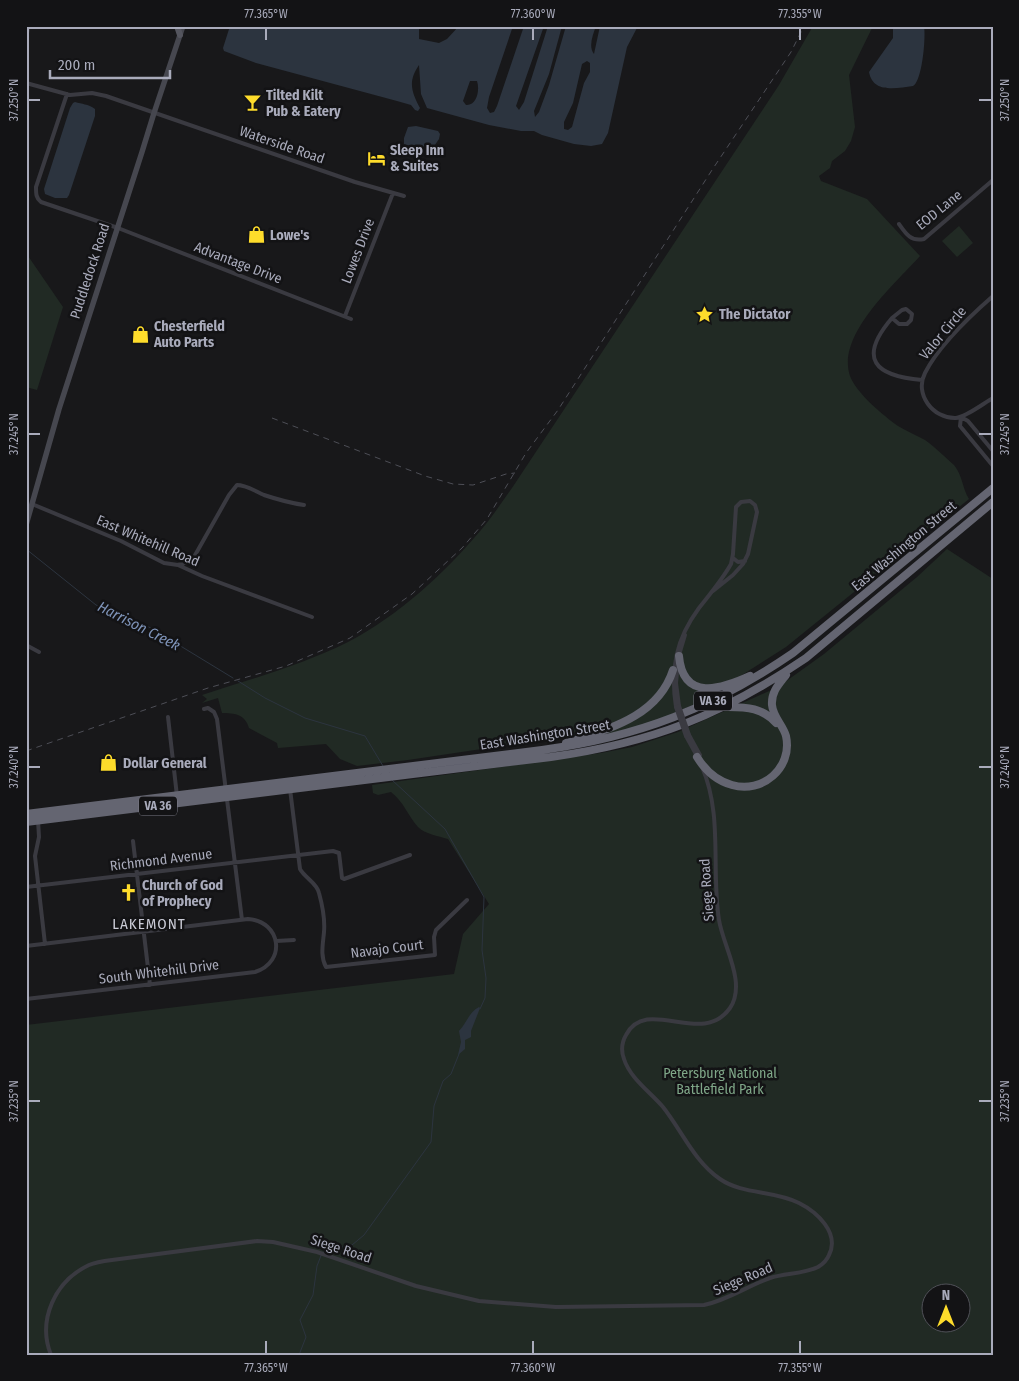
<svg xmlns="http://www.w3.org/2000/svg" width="1019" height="1381" font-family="'Fira Sans Condensed',sans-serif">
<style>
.green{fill:#212a24;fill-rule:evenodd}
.water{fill:#2c343f;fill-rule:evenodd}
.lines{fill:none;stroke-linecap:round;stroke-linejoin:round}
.stream{stroke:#2c343f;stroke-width:1}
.street{stroke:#3a3a41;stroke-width:4}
.secondary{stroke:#46474f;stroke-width:5.5}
.primary{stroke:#54555e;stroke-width:6}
.highway{stroke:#646571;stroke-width:8}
.rail{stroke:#4d4e56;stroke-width:1;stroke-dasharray:6 5;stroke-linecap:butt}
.street-bridge{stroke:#3a3a41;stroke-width:4}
.ticks{fill:none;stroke:#a9abbb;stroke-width:2}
.labels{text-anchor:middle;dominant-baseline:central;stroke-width:5;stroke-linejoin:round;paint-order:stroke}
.shield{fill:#131315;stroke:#7c7d89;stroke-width:1}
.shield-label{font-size:12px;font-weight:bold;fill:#a9abbb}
.poi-label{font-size:14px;font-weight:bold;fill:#a9abbb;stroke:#131315;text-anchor:start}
.street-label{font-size:14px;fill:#a9abbb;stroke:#131315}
.park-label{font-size:14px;fill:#7fa788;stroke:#131315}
.water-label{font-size:15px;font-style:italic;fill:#7e93b8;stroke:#131315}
.neighbourhood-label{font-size:15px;letter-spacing:1px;fill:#cacbd6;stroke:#131315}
.neatline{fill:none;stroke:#a9abbb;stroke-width:2}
.ticks-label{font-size:12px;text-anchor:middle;fill:#a9abbb}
</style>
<rect width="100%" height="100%" fill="#18181a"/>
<path class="green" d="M813,26H873L849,75L855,127L851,141L845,151L832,161L830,168L819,176L821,181L867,199L920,256C895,284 836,335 850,376C856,393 884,416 898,426C906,431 916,435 925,440C935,447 945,457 954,465C963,476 962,488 969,499L786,647L742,675L714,690L717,692L715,695L668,716L630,729L601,737L583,734L408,760L357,766L340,759L326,744L278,748L277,743L249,728C245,714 234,713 222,713L218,698L202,703L207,699L202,695C251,679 302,665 348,642C398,616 445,573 481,530C492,517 502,502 512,488L779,85Z
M959,226L973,243L957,257L942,241Z
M26,253L63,307L37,390L26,387Z
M947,549L993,579V1355H26V1025L454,974L463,934L489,904L448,839C438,836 425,834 418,827C408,816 404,802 391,792L378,795L373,793L372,785L601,753L632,747L678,732L778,687L824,654L917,577ZM932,1294H962V1324H932Z"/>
<path class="water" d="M230,26H419V39L439,43L447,39L459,26H513L489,97L487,108L490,113L494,112L497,106L524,26H544L516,106L519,110L524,102L548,26H562L549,74L534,111L535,117L539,112L549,85L566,26H596C593,35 588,46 594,54L600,26H638L627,47L608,133L602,144L591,146L574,144L542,135L534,131H521L489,125L427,108L421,94L419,65C408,81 411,91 420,108L418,111L415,110L411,105L397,101L256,63L224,51L223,48ZM587,61L590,63V72L584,83L572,127L568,130L564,129V122L573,103L582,64ZM470,81H477C480,90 477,106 466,105L463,101Z
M893,26H924C926,38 922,81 913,86C897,88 873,94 869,72L893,38Z
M75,102C82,104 88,104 95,109V116L69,195L67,198H55L45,194L44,189L70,108L73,103Z
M416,126L438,131L440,134L439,139L430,152L404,144V138L408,127Z
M479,1007L480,1008L471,1031V1037L465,1040V1049L458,1055L461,1042L459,1031C467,1023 468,1013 479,1007Z"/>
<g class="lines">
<path class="stream" d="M26,549L96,605L151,628L233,678
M238,681L265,698L305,718L365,736L383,766
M392,780L445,829L484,897L482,950L486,978L485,998L480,1009
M299,1355L306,1337L300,1320L313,1295L317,1266L322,1253L328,1250L352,1245L364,1235L431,1142L434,1106L443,1081L451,1074L459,1054"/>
<path class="street" d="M26,41L28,26
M26,83L70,95L92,93L106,96L355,182L404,196
M67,94L36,187C36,194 36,198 41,202L118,228L351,319
M899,224C906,234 911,242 924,239L993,180
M993,296C969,317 939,345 925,373C914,394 933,419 956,418C966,417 984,403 993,398
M906,309L912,314L911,320L907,324H899L892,318L902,310Z
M345,316L393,193
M892,318C857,359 875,376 922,380
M993,451L968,421L961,417L960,426L993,466
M32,504L121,541L164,563L178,565L202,576L312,617
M733,558L738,562L745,561
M178,565L188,562L194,557L229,495L237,485C246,485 255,491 264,495C276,499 290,503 304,505
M26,645L39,652
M679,655L685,635
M678,662L676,683L679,706
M676,707C670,669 676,639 699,608C710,594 722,580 731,564L733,554L736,507L741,502L750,501L755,505L757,512L748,554L743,564L733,575L713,591
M204,709L208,708L214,712L217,719L242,920
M168,717L177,796
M689,735L700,755
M686,736L697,756
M289,781L300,869C305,878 317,883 319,893C322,904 325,921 324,932C323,944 320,956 326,967L435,955L434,937L436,930L467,900
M38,820L39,837L35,856L45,944
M133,841L150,985
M26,887L333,851L339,853L342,878L344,879L410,855
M276,941L294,940
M26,946L248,919C281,921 287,962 255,972L26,999
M51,1355C37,1320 55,1281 89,1265C96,1262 104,1261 112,1260L257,1241L273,1242L317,1252L416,1286L479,1301L556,1307L704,1305C728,1300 747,1286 770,1278C785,1273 804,1274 818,1267C823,1264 827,1260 829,1255C840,1233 817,1212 799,1203C774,1190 743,1195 720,1179C694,1161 682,1131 663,1107C650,1092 630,1078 624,1059C621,1051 622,1042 626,1035C647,995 702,1048 730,1008C747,983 723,946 719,920C711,869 723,815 702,767"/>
<path class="secondary" d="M26,525L59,409L142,152L154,113L183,26"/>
<path class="primary" d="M177,26L180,35"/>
<path class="highway" d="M679,656C683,702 722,689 750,676
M728,707C747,707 763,708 776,723
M566,743C608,729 658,717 673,670
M697,757C705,770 717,781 732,785C762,794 793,768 786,736C783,725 773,717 772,705C771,692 779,684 786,675
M26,814L542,750C638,737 713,708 793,653L993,488
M26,822L551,757C652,743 722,715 806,658L993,502"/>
<path class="rail" d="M272,418L425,476L453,484L473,485L506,474L515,473
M26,751L208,688L286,666L350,638L412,594L462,548L487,519L526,453L558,410L712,170L791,52L804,26"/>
<path class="street-bridge" d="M679,706L689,735
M676,707L686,736"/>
</g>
<path class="ticks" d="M266,28V40M533,28V40M800,28V40M28,100H40M979,100H992M28,434H40M979,434H992M28,767H40M979,767H992M28,1101H40M979,1101H992M266,1341V1354M533,1341V1354M800,1341V1354"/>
<defs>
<symbol id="bar-bare" viewBox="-9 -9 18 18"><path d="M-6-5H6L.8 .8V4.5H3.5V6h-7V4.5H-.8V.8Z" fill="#fedc2b" stroke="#131315" stroke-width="2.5" paint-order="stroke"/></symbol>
<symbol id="hotel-bare" viewBox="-9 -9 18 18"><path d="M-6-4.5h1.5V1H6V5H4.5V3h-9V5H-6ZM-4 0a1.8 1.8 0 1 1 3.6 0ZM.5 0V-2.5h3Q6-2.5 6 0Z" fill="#fedc2b" stroke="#131315" stroke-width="2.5" paint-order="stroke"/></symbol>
<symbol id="shop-bare" viewBox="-9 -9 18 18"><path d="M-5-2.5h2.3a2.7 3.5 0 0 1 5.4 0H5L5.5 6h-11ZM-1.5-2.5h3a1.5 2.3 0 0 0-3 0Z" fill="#fedc2b" stroke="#131315" stroke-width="2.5" paint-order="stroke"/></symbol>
<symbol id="sight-bare" viewBox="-9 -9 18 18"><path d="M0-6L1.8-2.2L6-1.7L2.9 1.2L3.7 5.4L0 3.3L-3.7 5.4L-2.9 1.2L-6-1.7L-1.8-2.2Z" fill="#fedc2b" stroke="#131315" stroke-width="2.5" paint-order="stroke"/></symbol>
<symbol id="church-bare" viewBox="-9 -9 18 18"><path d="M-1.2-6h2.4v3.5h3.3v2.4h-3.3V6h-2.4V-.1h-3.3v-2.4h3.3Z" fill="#fedc2b" stroke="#131315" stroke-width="2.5" paint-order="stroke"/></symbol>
</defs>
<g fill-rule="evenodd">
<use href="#bar-bare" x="240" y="90" width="25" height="25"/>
<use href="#hotel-bare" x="364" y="146" width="25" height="25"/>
<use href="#shop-bare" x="244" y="222" width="25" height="25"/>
<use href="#sight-bare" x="692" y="302" width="25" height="25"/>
<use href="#shop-bare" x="128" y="322" width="25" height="25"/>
<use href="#shop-bare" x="96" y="750" width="25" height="25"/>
<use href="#church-bare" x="116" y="880" width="25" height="25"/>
</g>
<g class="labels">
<g class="shield">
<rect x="694" y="691.5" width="38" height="19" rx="4"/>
<rect x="139" y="796.5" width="38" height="19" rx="4"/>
</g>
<g class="shield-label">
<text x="713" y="701">VA 36</text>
<text x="158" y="806">VA 36</text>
</g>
<g class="poi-label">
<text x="266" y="95">Tilted Kilt<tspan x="266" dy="16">Pub &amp; Eatery</tspan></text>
<text x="390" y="150">Sleep Inn<tspan x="390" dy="16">&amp; Suites</tspan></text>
<text x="270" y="235">Lowe's</text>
<text x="719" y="314">The Dictator</text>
<text x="154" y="326">Chesterfield<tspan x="154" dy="16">Auto Parts</tspan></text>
<text x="123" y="763">Dollar General</text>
<text x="142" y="885">Church of God<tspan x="142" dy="16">of Prophecy</tspan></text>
</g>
<g class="street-label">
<text transform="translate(282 145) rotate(19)">Waterside Road</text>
<text transform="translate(939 210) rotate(-39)">EOD Lane</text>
<text transform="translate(358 251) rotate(-69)">Lowes Drive</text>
<text transform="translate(238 263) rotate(21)">Advantage Drive</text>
<text transform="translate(90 271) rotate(-72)">Puddledock Road</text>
<text transform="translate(943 333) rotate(-50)">Valor Circle</text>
<text transform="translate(148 541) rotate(23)">East Whitehill Road</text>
<text transform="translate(904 546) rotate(-40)">East Washington Street</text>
<text transform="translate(545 735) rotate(-9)">East Washington Street</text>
<text transform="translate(161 860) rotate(-7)">Richmond Avenue</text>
<text transform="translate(707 890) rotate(-94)">Siege Road</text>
<text transform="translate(387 949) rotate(-7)">Navajo Court</text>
<text transform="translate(159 972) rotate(-7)">South Whitehill Drive</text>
<text transform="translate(341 1249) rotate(18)">Siege Road</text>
<text transform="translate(743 1279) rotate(-23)">Siege Road</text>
</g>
<g class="park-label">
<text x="720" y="1073">Petersburg National<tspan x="720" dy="16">Battlefield Park</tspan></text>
</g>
<g class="water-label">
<text transform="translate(139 626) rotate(27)">Harrison Creek</text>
</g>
<g class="neighbourhood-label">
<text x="149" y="924">LAKEMONT</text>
</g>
</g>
<rect width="1019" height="1381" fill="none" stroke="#131315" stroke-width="55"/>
<g transform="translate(946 1308)"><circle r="24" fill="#131315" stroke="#4f5057"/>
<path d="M0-4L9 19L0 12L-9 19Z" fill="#fedc2b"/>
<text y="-8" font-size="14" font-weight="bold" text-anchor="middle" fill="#a9abbb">N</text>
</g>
<path d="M50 70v8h120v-8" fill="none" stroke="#a9abbb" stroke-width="2.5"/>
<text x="58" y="70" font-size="15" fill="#a9abbb" stroke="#131315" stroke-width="4" paint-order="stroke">200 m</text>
<rect x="28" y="28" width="964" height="1326" class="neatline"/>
<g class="ticks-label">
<text x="266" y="18">77.365°W</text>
<text x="533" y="18">77.360°W</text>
<text x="800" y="18">77.355°W</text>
<text transform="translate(14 100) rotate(-90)" y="4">37.250°N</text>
<text transform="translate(1005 100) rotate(-90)" y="4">37.250°N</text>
<text transform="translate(14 434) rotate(-90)" y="4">37.245°N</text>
<text transform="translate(1005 434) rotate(-90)" y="4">37.245°N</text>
<text transform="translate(14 767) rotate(-90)" y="4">37.240°N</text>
<text transform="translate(1005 767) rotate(-90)" y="4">37.240°N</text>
<text transform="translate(14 1101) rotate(-90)" y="4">37.235°N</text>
<text transform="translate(1005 1101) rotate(-90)" y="4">37.235°N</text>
<text x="266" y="1372">77.365°W</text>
<text x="533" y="1372">77.360°W</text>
<text x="800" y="1372">77.355°W</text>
</g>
</svg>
